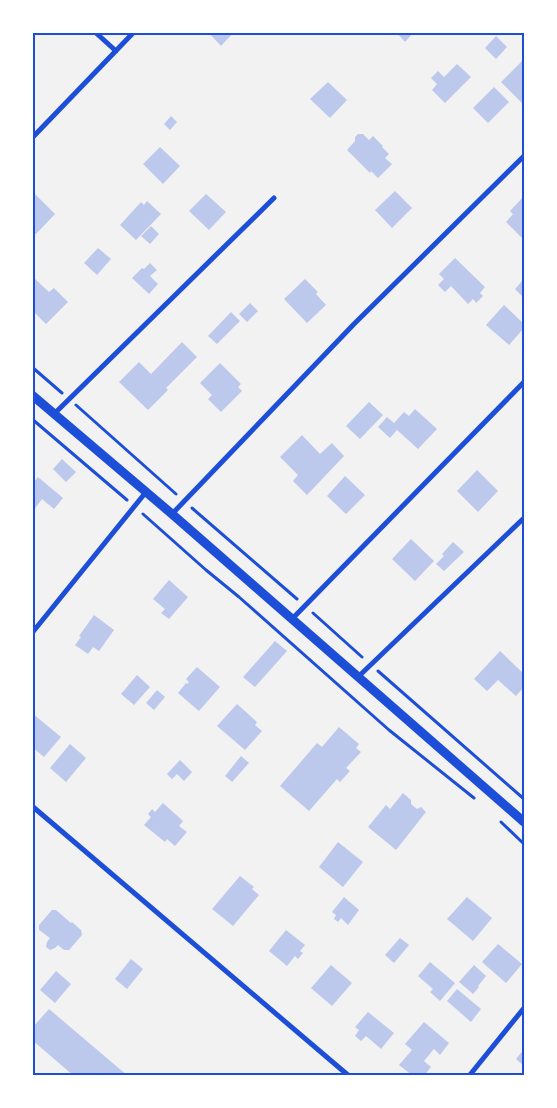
<svg xmlns="http://www.w3.org/2000/svg" width="557" height="1108" font-family="Rubik,sans-serif">
<style>
.building{fill:#bdc9ec}
.lines{fill:none;stroke-linecap:round;stroke-linejoin:round}
.path{stroke:#1d4ed8;stroke-width:3}
.minor{stroke:#1d4ed8;stroke-width:5}
.tertiary{stroke:#1d4ed8;stroke-width:9}
.neatline{fill:none;stroke:#1d4ed8;stroke-width:2}
</style>
<rect width="100%" height="100%" fill="#f2f2f2"/>
<path class="building" d="M208,32H234L221,46Z
M396,32H414L405,42Z
M496,36L507,47L496,59L485,48Z
M522,61L524,63V102L523,104L501,82Z
M457,64L471,77L445,103L432,90L437,84L431,78L438,71L444,77Z
M328,82L347,100L330,118L310,99Z
M494,87L509,102L488,123L473,108Z
M171,116L177,122L170,130L164,124Z
M358,134H363L369,140L373,136L383,146L382,147L389,154L385,158L392,164L378,178L371,171L370,173L347,150L355,141V137Z
M160,147L180,166L163,184L143,164Z
M395,191L412,208L392,228L375,210Z
M35,194L55,214L36,234L32,231V196Z
M206,194L226,212L209,230L189,211Z
M524,196V240L506,222L513,214L510,211Z
M147,201L161,214L136,240L120,225L141,202L144,205Z
M151,226L159,234L150,244L141,236Z
M98,248L111,259L97,275L84,263Z
M455,258L485,287L480,293L483,296L476,303L473,299L468,304L451,286L445,292L438,285L444,279L439,274Z
M150,263L157,270L150,276L158,284L149,294L132,278L142,268L144,269Z
M34,278L49,292L54,288L68,302L46,324L34,312L32,313V279Z
M305,279L318,292L316,294L326,305L307,323L284,299Z
M524,279V298L515,289Z
M250,303L258,311L247,322L239,314Z
M504,305L524,324V328L509,345L486,325Z
M231,312L240,321L217,344L208,336Z
M182,342L197,357L166,388L168,390L148,410L119,382L139,362L151,374Z
M220,363L241,384L238,387L242,391L221,412L208,399L212,395L200,383Z
M369,402L383,415L360,439L346,426Z
M415,409L437,429L418,449L397,430L390,438L378,427L387,417L394,423L404,412L409,416Z
M302,435L320,454L332,443L344,456L307,495L293,481L298,475L280,457Z
M62,459L76,472L66,482L53,469Z
M477,470L498,491L478,512L457,491Z
M345,476L365,495L346,514L327,496Z
M38,477L63,498L54,509L42,499L33,511L35,512L32,515V484Z
M411,539L434,561L415,581L392,559Z
M453,542L464,552L444,571L436,564L444,556L442,554Z
M169,580L188,597L169,619L161,613L165,609L153,599Z
M94,615L114,630L99,651L93,647L88,654L75,645L81,637L79,636Z
M275,641L287,651L255,687L243,677Z
M500,651L524,674V687L516,696L498,680L487,691L474,679Z
M197,667L220,687L199,711L178,693L186,683L187,684L189,682L186,679Z
M137,675L150,687L134,705L121,694Z
M157,690L165,697L154,710L146,703Z
M237,704L257,722L255,725L262,731L245,750L217,726Z
M32,713L61,737L44,757L32,747Z
M339,727L359,744L356,748L361,752L346,768L350,771L340,782L337,779L309,811L280,786L317,743L322,747Z
M70,744L86,758L66,782L50,768Z
M241,756L249,763L232,782L225,776Z
M180,760L192,772L184,781L177,774L172,779L167,774Z
M403,793L411,800V804L417,809L421,807L426,812L396,850L368,827L386,805L390,809Z
M163,803L183,821L179,826L187,832L175,846L167,839L165,842L144,825L151,817L148,814L152,809L155,812Z
M338,842L363,862L343,887L319,867Z
M240,876L254,887L252,889L259,895L233,926L212,909Z
M344,897L359,910L348,925L341,918L338,922L334,919L336,915L332,912Z
M467,897L492,918L473,941L447,919Z
M52,910H56L71,923L72,922L81,930L82,935L69,950H64L58,945L55,948L50,950L46,947L47,942L50,938L39,930V925Z
M286,930L305,945L300,951L303,953L298,959L295,956L287,966L269,951Z
M400,938L409,945L394,963L385,955Z
M498,944L522,964L506,983L482,962Z
M131,959L143,969L127,989L115,979Z
M430,962L455,983L440,1001L430,992L433,989L418,976Z
M331,965L352,983L332,1006L311,988Z
M474,965L486,976L478,986L479,987L473,994L459,982Z
M56,971L71,984L55,1003L40,990Z
M457,989L481,1009L471,1022L447,1001Z
M49,1009L128,1076H74L32,1040V1028Z
M368,1012L394,1033L381,1049L366,1036L361,1041L355,1036L359,1030L355,1027Z
M424,1022L449,1043L440,1055L434,1049L424,1061L431,1067L424,1076H413L399,1065L412,1050L405,1044Z
M524,1049V1066L516,1059Z"/>
<g class="lines">
<path class="path" d="M32,367L62,393
M76,405L176,494
M32,419L127,500
M192,508L297,599
M143,514L206,570L239,597L389,730L474,798
M313,613L362,657
M378,671L524,799
M501,822L524,844"/>
<path class="minor" d="M95,32L116,51
M32,138L134,32
M54,414L274,198
M172,514L354,324L524,156
M292,619L524,382
M32,633L146,492
M358,677L524,518
M32,806L349,1076
M469,1076L524,1008"/>
<path class="tertiary" d="M32,395L172,514L524,822"/>
</g>
<rect width="557" height="1108" fill="none" stroke="#ffffff" stroke-width="68"/>
<rect x="34" y="34" width="489" height="1040" class="neatline"/>
</svg>
